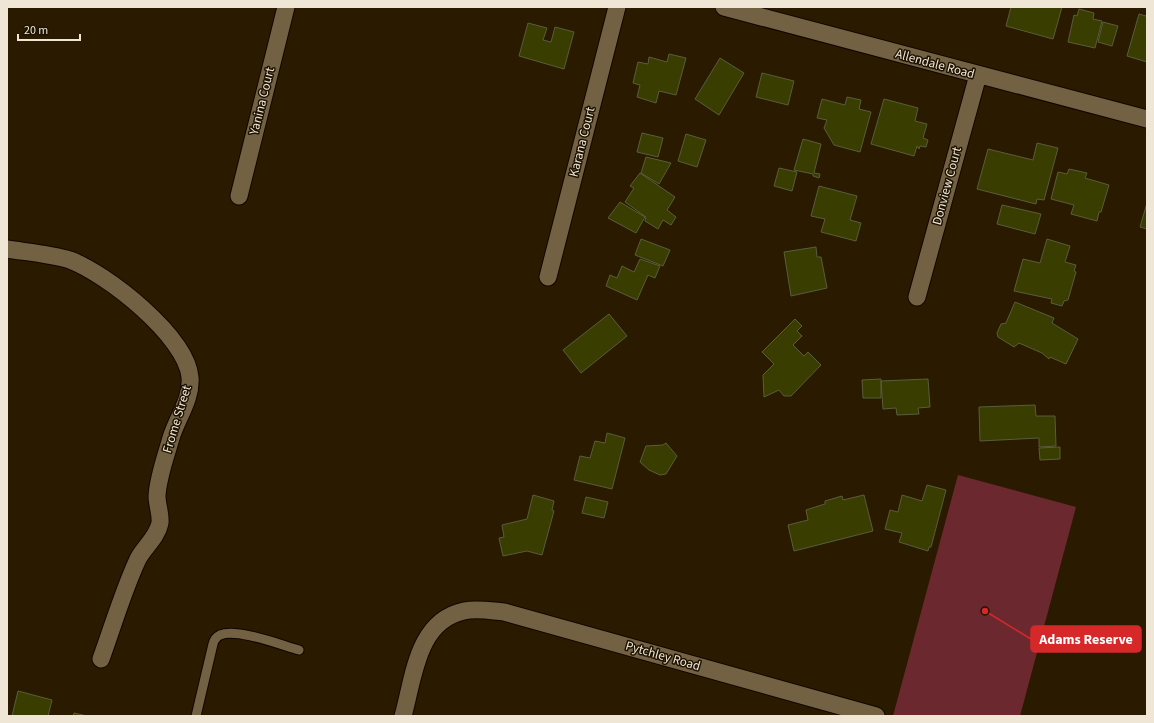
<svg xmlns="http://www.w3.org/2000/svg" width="1154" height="723" font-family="'Source Sans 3',sans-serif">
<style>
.green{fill:#6b282f}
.building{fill:#393d00;stroke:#595d3d}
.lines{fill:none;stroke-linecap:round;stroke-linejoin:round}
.lane-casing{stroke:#120500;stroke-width:11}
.street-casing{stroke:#120500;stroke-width:19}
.lane{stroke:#726143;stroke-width:9}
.street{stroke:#726143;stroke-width:17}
.labels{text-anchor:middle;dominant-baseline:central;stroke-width:3;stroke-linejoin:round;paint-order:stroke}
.street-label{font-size:13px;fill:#f0e6d6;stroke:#1e1300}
.leader{fill:none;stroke:#d62828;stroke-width:1.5}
.callout-dot{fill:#d62828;stroke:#1e1300;stroke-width:1.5}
.callout{fill:#d62828;stroke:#d62828;stroke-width:1.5}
.callout-label{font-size:14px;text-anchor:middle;font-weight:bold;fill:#fff}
</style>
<rect width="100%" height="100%" fill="#2a1b00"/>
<path class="green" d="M958,475L1076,507L1020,716H893Z"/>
<path class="building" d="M1011,7H1062L1053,39L1006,26Z
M1079,9L1094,13L1093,19L1102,21L1095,48L1068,42L1074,15L1077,16Z
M1147,13V62L1127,56L1139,14L1146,16Z
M1103,22L1118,26L1112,46L1098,42Z
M528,23L547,28L543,40L551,42L555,27L574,32L564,69L519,56Z
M669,54L686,58L676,95L659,91L656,103L637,97L640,85L633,83L638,62L648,64L649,57L667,62Z
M720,58L744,73L719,115L695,99Z
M762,73L794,81L788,105L756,97Z
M847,97L861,100L859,109L871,112L860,152L834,145L824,128L827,120L817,118L822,99L845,105Z
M884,99L918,108L915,121L927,124L923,138L928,140L926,147L920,146L919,149L917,146L914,156L871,144Z
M642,133L663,138L658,157L637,152Z
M686,134L706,140L697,167L678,161Z
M803,139L821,144L814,173L820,174L819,178L813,176V174L794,170Z
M1037,143L1058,148L1044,200L1037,199L1036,204L977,189L988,149L1033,160Z
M646,157L671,163L659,184L641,173Z
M779,168L797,172L792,191L774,186Z
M1069,169L1087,173L1085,178L1109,185L1101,212H1099L1097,221L1071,214L1074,205L1051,199L1058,172L1067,174Z
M640,173L675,197L667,210L676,217L671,225L663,220L658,229L645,221L646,217L625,202L634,188L630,186Z
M819,186L857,196L850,220L861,223L856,241L821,232L825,219L811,216Z
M620,202L645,217L636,233L608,218Z
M1147,203V229L1140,227Z
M1002,205L1041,214L1035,234L997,224Z
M641,239L670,250L663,266L635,255Z
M1047,239L1070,246L1065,262L1076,265L1074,271L1076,272L1068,300L1064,301L1062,306L1051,303L1052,299L1014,291L1023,259L1040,263Z
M816,247L817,257H821L827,288L791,296L784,252Z
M640,259L660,266L655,278L648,275L637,300L606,286L610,275L617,278L622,266L634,272Z
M1015,302L1054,318L1052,323L1078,339L1066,364L1050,357L1049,359L1042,353L1019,343L1014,347L998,337L997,333L1001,324L1006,323Z
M609,314L627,336L581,373L563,350Z
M795,319L802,326L797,331L802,336L793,345L804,356L808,352L821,365L791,396H784L779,390L764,397L763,375L774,364L762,352Z
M881,379V398H863L862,380Z
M928,379L930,407L918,408L919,414L897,415L896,408L883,409L881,381Z
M1035,405L1036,416H1055L1056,446L1039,447V438L980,441L979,407Z
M607,433L625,438L612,489L574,480L580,456L590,458L595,441L605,443Z
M666,443L677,456L666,474L660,475L649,470L640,462L646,446L663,445Z
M1060,447V459L1040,460L1039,448Z
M927,485L946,490L931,547H929L928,551L899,542L902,533L885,529L890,510L898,512L902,495L922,501Z
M533,495L554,501L552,510L554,511L542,555L527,551L503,556L499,538L504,537L502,525L527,519Z
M864,495L873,531L794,551L788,525L808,520L806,510L825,504V501L842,496L843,500Z
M586,497L608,502L604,518L582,513Z
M18,691L52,700L48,716H12Z
M74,713L87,716H73Z"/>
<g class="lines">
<defs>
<path id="lane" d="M196,716L213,644C214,640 216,637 220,635C237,628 281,645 299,650"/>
<path id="street" d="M724,7L1147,119
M239,196L286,7
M7,249C26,252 51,254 70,260C107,274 186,336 190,377C192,399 177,418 171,438C166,456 158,477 157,496C157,505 161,514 160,523C157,538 144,547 138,559C123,591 113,626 101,659
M548,277L617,7
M917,297L978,75
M403,716C414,677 417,621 464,611C477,608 491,611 504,612L876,716"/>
</defs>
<use href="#lane" class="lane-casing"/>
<use href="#street" class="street-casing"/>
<use href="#lane" class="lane"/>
<use href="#street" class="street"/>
</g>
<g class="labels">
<g class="street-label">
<text transform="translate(935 64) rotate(15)">Allendale Road</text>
<text transform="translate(262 101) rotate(-76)">Yanina Court</text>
<text transform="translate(582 142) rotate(-76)">Karana Court</text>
<text transform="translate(947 186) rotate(-75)">Donview Court</text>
<text transform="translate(177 419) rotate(-73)">Frome Street</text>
<text transform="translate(663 656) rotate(16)">Pytchley Road</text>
</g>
</g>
<path class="leader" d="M985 611L1031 639"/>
<circle class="callout-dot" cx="985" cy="611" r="4"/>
<rect class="callout" x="1031" y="626" width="110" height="26" rx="4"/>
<g class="callout-label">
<text x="1086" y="644">Adams Reserve</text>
</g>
<rect width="1154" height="723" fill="none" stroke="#f0e6d6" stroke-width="16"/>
<path d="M18 34v6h62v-6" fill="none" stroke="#f0e6d6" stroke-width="2"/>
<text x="24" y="34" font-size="12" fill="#f0e6d6" stroke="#1e1300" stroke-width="3" paint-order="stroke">20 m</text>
</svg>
